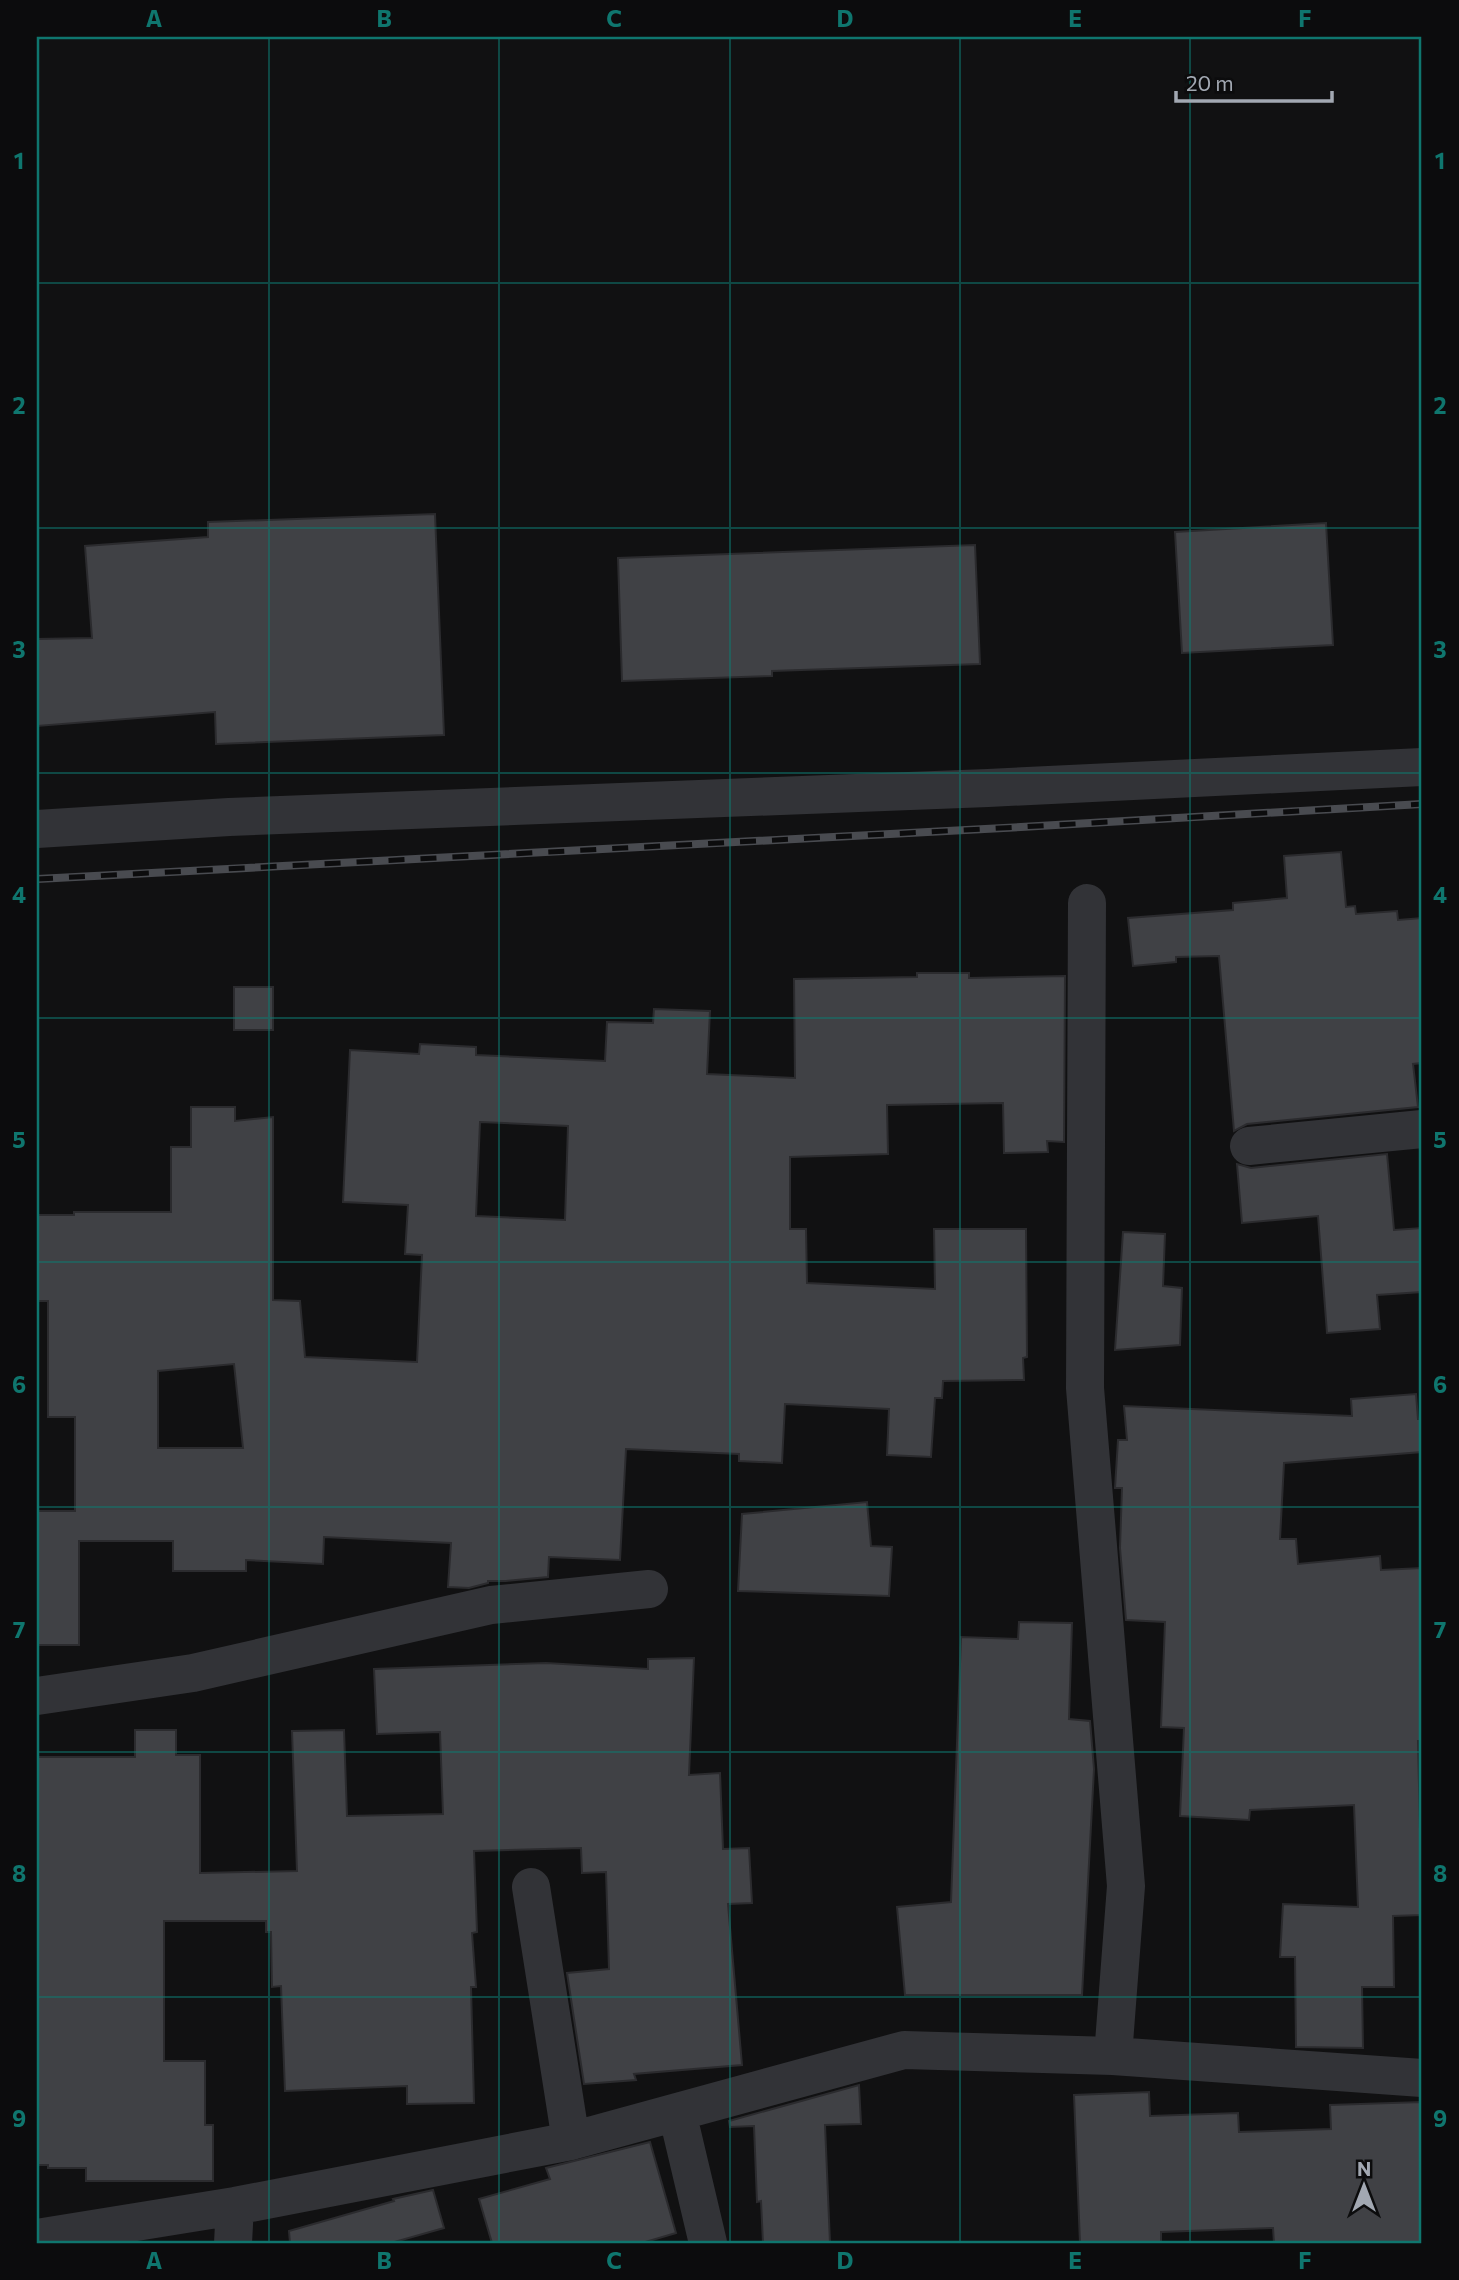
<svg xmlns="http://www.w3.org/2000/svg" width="1459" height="2280" font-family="Commissioner,sans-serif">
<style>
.building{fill:#404145;stroke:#2b2b2e;stroke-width:2;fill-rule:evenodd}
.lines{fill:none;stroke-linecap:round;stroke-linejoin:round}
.minor{stroke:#323337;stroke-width:38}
.rail-casing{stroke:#494b50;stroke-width:8}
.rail{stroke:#0c0c0d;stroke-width:5;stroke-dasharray:16;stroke-linecap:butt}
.grid{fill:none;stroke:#0f766e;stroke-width:2;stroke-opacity:0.55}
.neatline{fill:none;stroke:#0f766e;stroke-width:2.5}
.grid-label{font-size:23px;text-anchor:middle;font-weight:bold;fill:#0f766e}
</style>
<rect width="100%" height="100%" fill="#111112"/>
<path class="building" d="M435,514L444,735L216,744L215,712L37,726V639L92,638L85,546L208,537V522Z
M1326,523L1333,645L1182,653L1175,532Z
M975,545L980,664L772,671V676L622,681L618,558Z
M1341,852L1346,907L1355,906L1356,914L1397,911L1398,920L1422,918V1063L1413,1064L1418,1107L1247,1124L1234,1131L1219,956L1176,957V962L1133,966L1128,918L1233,910V903L1287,898L1284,856Z
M917,973H969V978L1065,976L1064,1142L1047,1141L1048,1152L1004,1153L1003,1103L887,1105L888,1154L790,1157V1229H806L807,1283L935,1289L934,1229H1026L1027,1357L1023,1358L1024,1380L943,1381L942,1398H935L931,1457L887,1455L889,1409L785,1404L782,1463L739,1461V1454L626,1449L620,1560L549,1557L548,1577L506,1581H488V1583L469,1588L448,1587L451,1543L324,1537L323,1564L246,1560V1571H173V1541H79V1645H37V1511H75V1417H48V1301H37V1215H74V1212H171V1147H191V1107H235V1121L273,1117V1300L300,1301L305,1357L417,1362L422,1255L405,1254L408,1205L343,1202L350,1050L419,1054L420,1044L476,1047V1055L605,1061L607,1022L653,1023L654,1009L710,1011L707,1074L795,1078L794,979L917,977ZM480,1122L568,1126L565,1220L476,1216ZM234,1364L243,1448H158V1371Z
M234,987H273V1030H234Z
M1387,1154L1394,1230L1422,1228V1292L1377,1295L1380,1329L1327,1333L1318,1216L1242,1223L1237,1164L1251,1168Z
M1123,1232L1165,1234L1163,1286L1182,1288L1180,1345L1115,1350Z
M1416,1394L1418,1419H1422V1452L1284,1463L1280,1539H1296L1298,1564L1380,1556L1381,1570L1422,1568V1741H1418L1422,1915L1393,1916L1394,1987H1362L1363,2048L1296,2047L1295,1957H1280L1283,1904L1358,1907L1354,1805L1250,1810L1249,1820L1180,1816L1184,1728L1161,1727L1165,1622L1126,1620L1120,1548L1122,1488H1115L1118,1440H1127L1124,1406L1352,1416L1351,1399Z
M867,1502L871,1546L892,1547L889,1596L738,1591L742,1514Z
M1019,1622L1072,1623L1069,1719L1090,1721L1094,1769L1082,1995H905L897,1907L951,1902L961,1637L1018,1639Z
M694,1658L689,1775L720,1773L723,1849L749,1848L752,1903L728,1904L742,2065L634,2074L636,2080L584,2084L567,1973L609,1969L606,1872L582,1873L581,1848L474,1851L477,1932L472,1933L476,1987H471L474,2103L407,2104V2086L285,2091L281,1986L272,1987L271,1932H266V1921H164V2061H205V2125H213V2181H86V2168H48V2165H37L38,1757H135V1730H176V1755H200V1873L297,1871L292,1731L344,1730L347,1816L443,1814L440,1732L377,1734L374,1669L546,1663L648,1669V1659Z
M859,2085L861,2124L825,2125L830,2243H763L761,2201L757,2202L754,2126L730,2127L729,2121Z
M1149,2092L1150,2116L1238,2113L1239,2132L1331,2129L1330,2105L1422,2102V2243H1274L1273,2228L1161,2232V2243H1080L1074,2095Z
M650,2142L676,2233L642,2243H492L479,2199L550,2179L546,2168Z
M433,2190L444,2228L391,2243H290L289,2231L394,2201L393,2199Z"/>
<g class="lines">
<path class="minor" d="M37,829L229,817L988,788L1422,767
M1087,903L1085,1388L1126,1886L1113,2056
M1249,1146L1422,1129
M37,1696L193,1673L491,1605L649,1589
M531,1887L571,2141
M677,2112L708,2243
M37,2238L235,2206L571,2141L904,2050L1113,2056L1422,2078
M233,2243L235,2206"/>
<defs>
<path id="rail" d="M37,879L1021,827L1422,804"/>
</defs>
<use href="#rail" class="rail-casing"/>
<use href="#rail" class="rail"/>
</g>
<path class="grid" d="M269,37V2243M499,37V2243M730,37V2243M960,37V2243M1190,37V2243M37,283H1422M37,528H1422M37,773H1422M37,1018H1422M37,1262H1422M37,1507H1422M37,1752H1422M37,1997H1422"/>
<rect width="1459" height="2280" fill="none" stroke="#0c0c0d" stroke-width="77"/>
<g transform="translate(1364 2186)" stroke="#0c0c0d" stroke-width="5" paint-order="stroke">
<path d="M0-5L12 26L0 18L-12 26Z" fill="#a2a8b2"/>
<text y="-10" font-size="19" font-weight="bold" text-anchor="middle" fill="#a2a8b2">N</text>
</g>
<path d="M1176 91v10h156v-10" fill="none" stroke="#a2a8b2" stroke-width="3.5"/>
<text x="1186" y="91" font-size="21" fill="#a2a8b2" stroke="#0c0c0d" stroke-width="5" paint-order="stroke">20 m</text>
<rect x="38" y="38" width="1382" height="2204" class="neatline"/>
<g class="grid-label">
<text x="154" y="27">A</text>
<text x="384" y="27">B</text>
<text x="614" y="27">C</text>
<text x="845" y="27">D</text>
<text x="1075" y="27">E</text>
<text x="1305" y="27">F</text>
<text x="19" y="169">1</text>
<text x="1440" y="169">1</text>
<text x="19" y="414">2</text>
<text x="1440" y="414">2</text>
<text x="19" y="658">3</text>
<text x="1440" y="658">3</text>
<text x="19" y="903">4</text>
<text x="1440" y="903">4</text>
<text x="19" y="1148">5</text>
<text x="1440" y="1148">5</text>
<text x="19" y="1393">6</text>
<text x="1440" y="1393">6</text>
<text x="19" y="1638">7</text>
<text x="1440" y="1638">7</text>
<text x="19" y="1882">8</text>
<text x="1440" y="1882">8</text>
<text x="19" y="2127">9</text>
<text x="1440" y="2127">9</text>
<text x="154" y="2269">A</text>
<text x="384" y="2269">B</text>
<text x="614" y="2269">C</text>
<text x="845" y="2269">D</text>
<text x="1075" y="2269">E</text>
<text x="1305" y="2269">F</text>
</g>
</svg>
